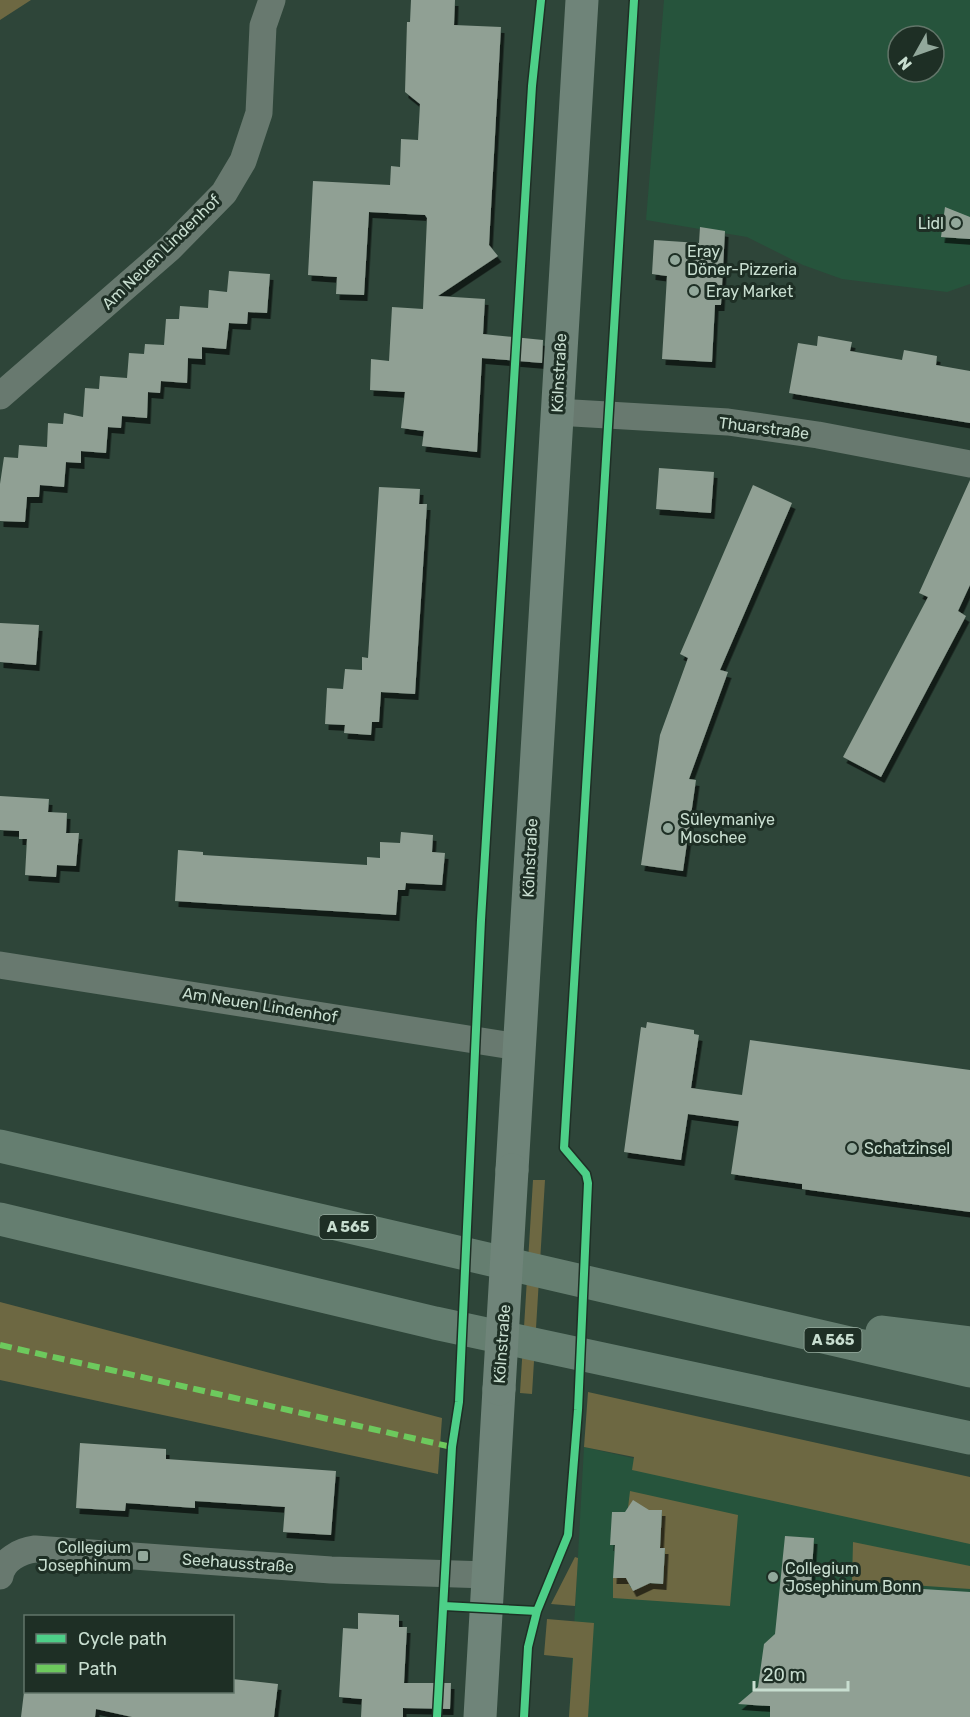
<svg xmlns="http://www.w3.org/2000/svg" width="970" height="1717" font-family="Rubik,sans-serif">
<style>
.built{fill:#26543c;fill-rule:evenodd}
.green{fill:#6d6842}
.building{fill:#90a094;filter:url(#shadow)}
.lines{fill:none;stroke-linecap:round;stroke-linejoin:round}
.minor{stroke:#68796f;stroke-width:27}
.secondary{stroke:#6f8479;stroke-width:33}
.motorway{stroke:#657e70;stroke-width:33}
.secondary-bridge{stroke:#6f8479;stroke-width:33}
.quiet{stroke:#6dc95d;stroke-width:6;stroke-dasharray:12 6;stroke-linecap:butt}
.cycleway-casing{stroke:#1e2f25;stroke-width:11}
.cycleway{stroke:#4dcf88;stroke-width:8}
.poi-dot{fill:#92a89b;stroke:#1e2f25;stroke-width:2}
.labels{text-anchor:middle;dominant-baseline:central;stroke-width:6;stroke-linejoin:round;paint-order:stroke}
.shield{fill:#1e2f25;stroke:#95aa9d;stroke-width:1.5}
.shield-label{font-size:15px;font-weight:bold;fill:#c8ded0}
.poi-label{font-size:16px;fill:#c8ded0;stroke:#1e2f25;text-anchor:start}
.street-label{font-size:16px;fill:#c8ded0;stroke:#1e2f25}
</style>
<defs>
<filter id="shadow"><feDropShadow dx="3.5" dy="6" stdDeviation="0" flood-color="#0009"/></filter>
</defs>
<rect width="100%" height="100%" fill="#2e4539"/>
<path class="built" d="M664,0H970V284L947,292L842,279L803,265L747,237L646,220ZM898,36H934V72H898Z
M584,1447L970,1535V1717H569Z"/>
<path class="green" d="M0,0H31L0,20Z
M533,1180H545L532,1394L520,1393Z
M0,1302L442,1418L438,1474L0,1380Z
M588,1392L970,1477V1544L632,1470L634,1457L584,1447Z
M630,1491L738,1515L730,1606L613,1598V1578H629L630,1587L641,1588L643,1583L663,1584L665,1549L660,1548L662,1511L642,1510L636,1503L628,1508Z
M853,1542L970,1566V1589L852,1581Z
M575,1557L578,1558L575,1606L551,1604Z
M547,1619L594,1623L588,1717H569L573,1658L544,1655Z"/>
<path class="building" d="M411,0H455L454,25L501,27L489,245L498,256L438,296L485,299L483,334L543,340L542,363L482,358L477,452L422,446L424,431L401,428L405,392L370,390L371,359L389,361L392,307L423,309L427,218L425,215L369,212L364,295L336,294L337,277L308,275L313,181L390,185L391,166L400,167L401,139L418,140L420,104L405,92L407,22H410Z
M945,207L970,217V239L941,237Z
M700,227L725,231L721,305H715L712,362L662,359L667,276L652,274L654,240L699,243Z
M229,271L270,274L267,313L248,312L247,324L229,323L226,349L202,347V359L188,358L187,383L161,381L160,393L148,392L147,418L122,416L121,428L108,427L106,453L81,451V463L66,462L64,487L40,485L39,497H27L25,522L0,521V484L4,457L18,458L19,445L47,447L48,423L63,424L64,413L83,417L85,388L99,389L100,376L127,378L129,353L144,354L145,344L164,345L166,319H179L180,306L208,308L209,290L227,292Z
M818,336L852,342L850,351L902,360L904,350L937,356L936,365L970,371V423L789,393L798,343L817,346Z
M659,468L714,472L711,513L656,509Z
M970,480V585L958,611L966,616L881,777L843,757L928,597L919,593Z
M753,485L792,503L720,670L728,672L689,779L696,780L683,871L641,865L660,735L688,658L680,654Z
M379,487L420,489L419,504H427L415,694L381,692L379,722H372L371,735L344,733L345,725L325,724L327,688L343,689L345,669L362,670V657L368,658Z
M0,623L39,625L36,665L0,662Z
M0,796L49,799L48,812L67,813L66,833H79L76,866L57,865L56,877L25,875L27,839H19V831L0,830Z
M401,832L433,835L432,852L445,853L442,885L406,883L405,890H398L396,915L175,901L178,850L203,852V855L367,865V857L380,858V842L400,843Z
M647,1022L694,1030V1034L699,1035L691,1088L742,1095L750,1040L970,1070V1212L802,1189V1184L731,1174L739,1121L688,1114L681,1160L624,1152L641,1027L646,1028Z
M80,1443L166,1449V1459L336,1471L331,1535L283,1532L285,1507L195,1501V1508L126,1503L125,1511L76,1508Z
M633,1500L649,1510H662L660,1548H665L663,1584L650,1583L633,1591L626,1578H613L615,1545H610L612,1512H625Z
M785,1536L814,1538L811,1586L870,1589L875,1586L970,1592V1717H770V1706L738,1704L758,1687L764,1644L775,1634Z
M358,1613L399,1615V1627H407L404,1683H451L450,1709L403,1708V1717H361L362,1699L339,1697L343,1628L358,1629Z
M232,1679L278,1684L274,1717H132L96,1709L95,1717H21L24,1692H232Z"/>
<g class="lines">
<path class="minor" d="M0,396L170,248L224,193L243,161L259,113L263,26L272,0
M556,412L728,422L818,435L970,464
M0,965L519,1047
M0,1576C3,1560 20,1551 35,1549L331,1570L488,1575"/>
<path class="secondary" d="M512,1170L582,0
M480,1717L499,1389"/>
<path class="motorway" d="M0,1146L970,1371
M0,1219L435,1323L970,1438
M882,1332L970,1343"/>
<path class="secondary-bridge" d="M499,1389L512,1170"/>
<path class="quiet" d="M0,1345L452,1447"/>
<defs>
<path id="cycleway" d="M444,1606L537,1611
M437,1717L452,1447L459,1402L481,920L532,86L541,0
M524,1717L528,1647L537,1611L568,1535L578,1410L588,1183L586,1174L564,1148L634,0"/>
</defs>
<use href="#cycleway" class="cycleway-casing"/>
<use href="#cycleway" class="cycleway"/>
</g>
<g class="poi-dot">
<circle cx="956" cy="223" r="6"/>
<circle cx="675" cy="260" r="6"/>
<circle cx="694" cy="291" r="6"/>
<circle cx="668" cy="828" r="6"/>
<circle cx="852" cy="1148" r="6"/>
<rect x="137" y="1550" width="12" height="12" rx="3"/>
<circle cx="773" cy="1577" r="6"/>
</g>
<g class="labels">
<g class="shield">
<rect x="319.5" y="1215" width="57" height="24" rx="4.5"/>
<rect x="804.5" y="1328" width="57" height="24" rx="4.5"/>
</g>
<g class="shield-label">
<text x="348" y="1227">A 565</text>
<text x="833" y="1340">A 565</text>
</g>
<g class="poi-label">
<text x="944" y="223" text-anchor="end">Lidl</text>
<text x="687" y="251">Eray<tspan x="687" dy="18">Döner-Pizzeria</tspan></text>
<text x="706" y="291">Eray Market</text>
<text x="680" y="819">Süleymaniye<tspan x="680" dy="18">Moschee</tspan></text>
<text x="864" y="1148">Schatzinsel</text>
<text x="131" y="1547" text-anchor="end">Collegium<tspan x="131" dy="18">Josephinum</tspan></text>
<text x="785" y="1568">Collegium<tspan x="785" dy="18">Josephinum Bonn</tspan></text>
</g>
<g class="street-label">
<text transform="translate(161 252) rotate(-44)">Am Neuen Lindenhof</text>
<text transform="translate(559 373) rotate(-87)">Kölnstraße</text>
<text transform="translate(764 428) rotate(7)">Thuarstraße</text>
<text transform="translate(530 858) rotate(-87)">Kölnstraße</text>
<text transform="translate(260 1005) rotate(9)">Am Neuen Lindenhof</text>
<text transform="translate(502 1344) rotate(-86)">Kölnstraße</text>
<text transform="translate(238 1563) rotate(4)">Seehausstraße</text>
</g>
</g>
<rect x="24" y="1615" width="210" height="78" fill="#1e2f25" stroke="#627569" stroke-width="1.5"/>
<rect x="36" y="1634" width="30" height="9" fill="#4dcf88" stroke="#627569" stroke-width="1.5"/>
<text x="78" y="1645" font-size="18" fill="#c8ded0">Cycle path</text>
<rect x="36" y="1664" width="30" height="9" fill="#6dc95d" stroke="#627569" stroke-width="1.5"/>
<text x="78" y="1675" font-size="18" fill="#c8ded0">Path</text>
<g transform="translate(916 54) rotate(230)"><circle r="28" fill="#1e2f25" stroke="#627569" stroke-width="1.5"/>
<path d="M0-4.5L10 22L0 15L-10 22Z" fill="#92a89b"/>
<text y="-9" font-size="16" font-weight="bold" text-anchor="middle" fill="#c8ded0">N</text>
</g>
<path d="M754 1681v9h94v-9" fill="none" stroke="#c8ded0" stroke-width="3"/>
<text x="763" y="1681" font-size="18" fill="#c8ded0" stroke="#1e2f25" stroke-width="4.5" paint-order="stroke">20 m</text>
</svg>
